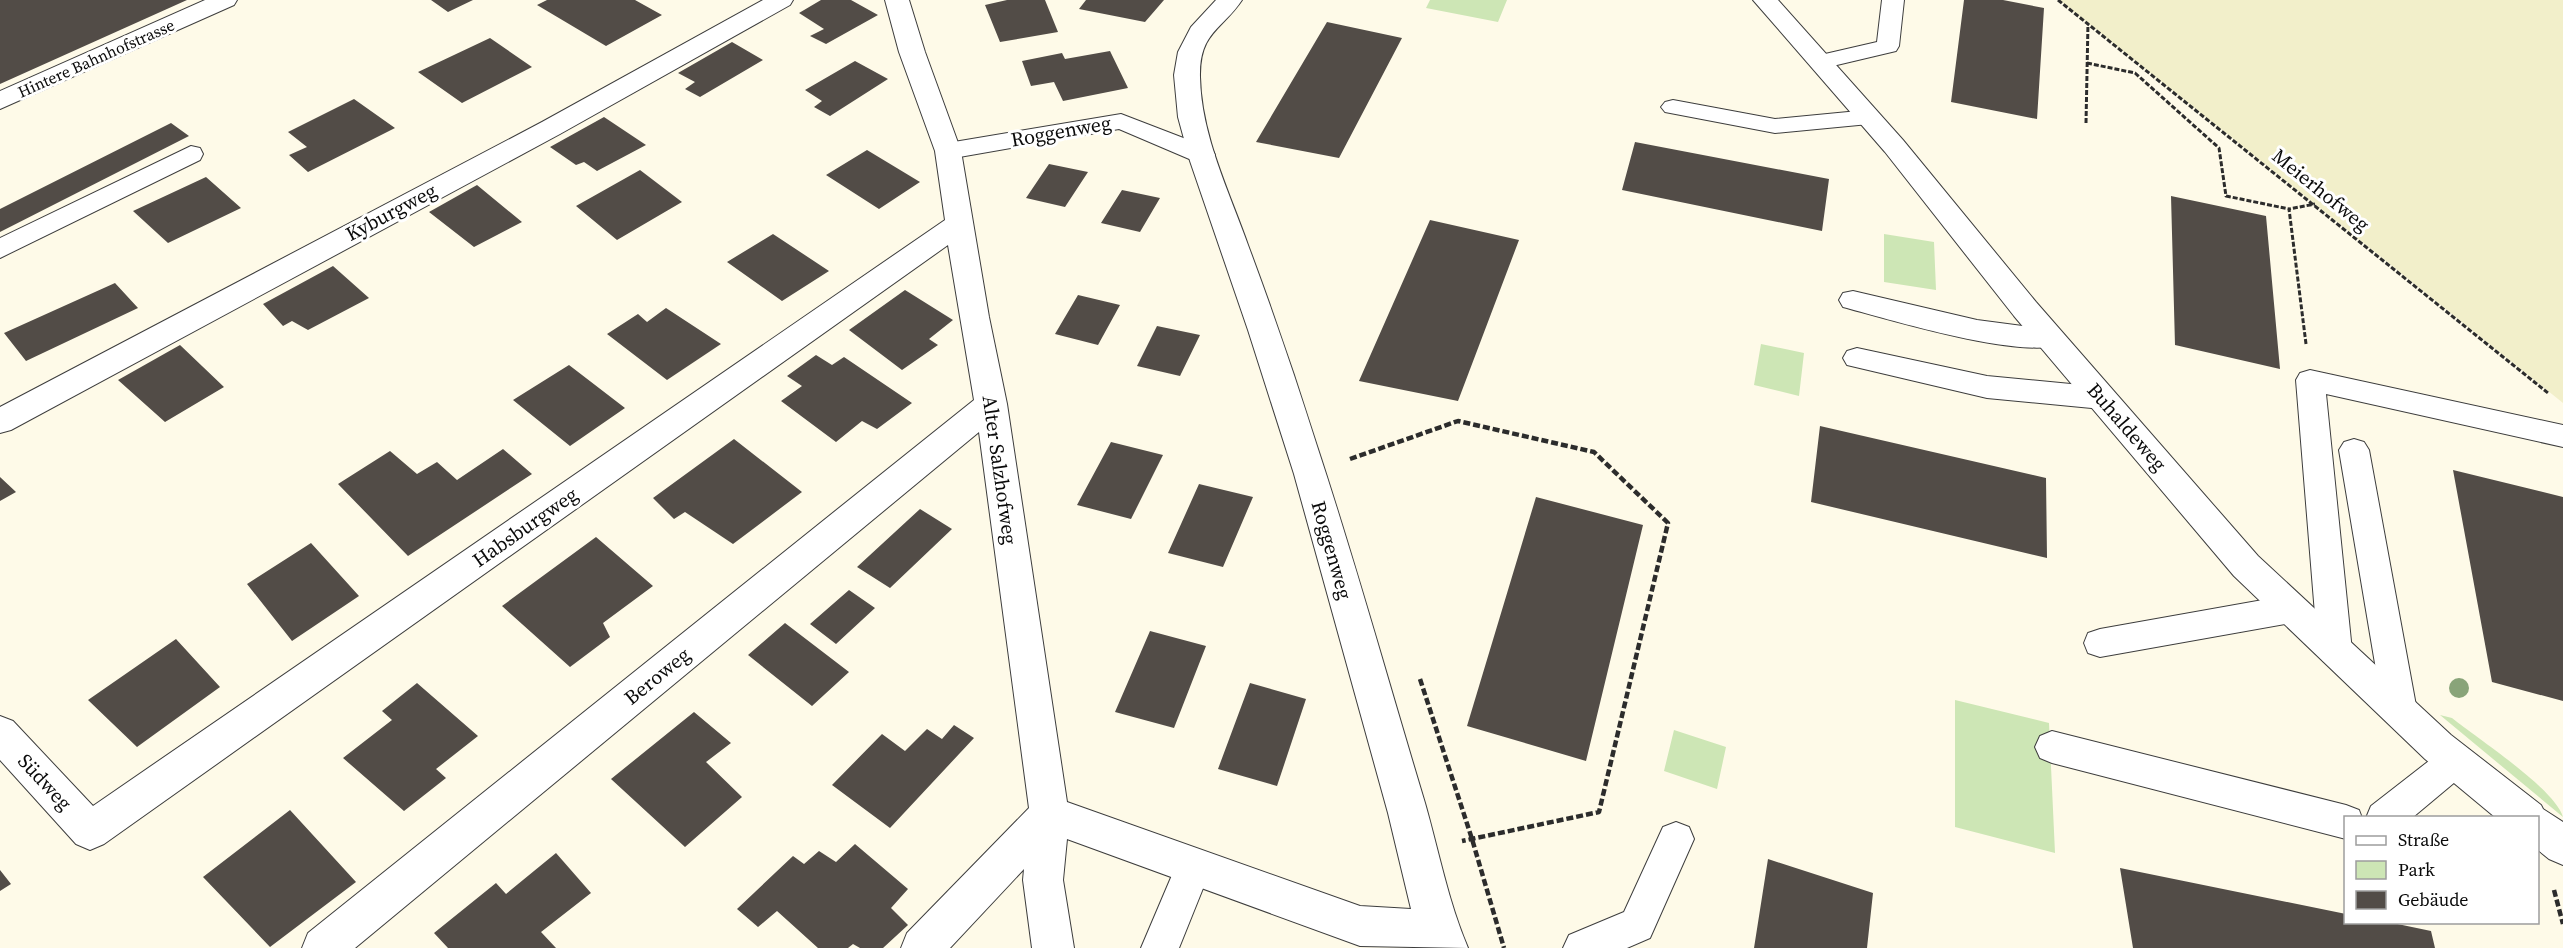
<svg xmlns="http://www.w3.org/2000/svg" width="2563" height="948" font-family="'Source Serif 4',serif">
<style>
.farmland{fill:#f2efca}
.green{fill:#cde6b5}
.building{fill:#524c47}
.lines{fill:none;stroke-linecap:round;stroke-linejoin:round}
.service-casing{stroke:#3d3d3d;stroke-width:2}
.minor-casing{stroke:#3d3d3d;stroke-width:2}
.path-far1{stroke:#2c2c2c;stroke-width:3;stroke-dasharray:5 2;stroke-linecap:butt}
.path{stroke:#2c2c2c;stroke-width:4.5;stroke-dasharray:7 3;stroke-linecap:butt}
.service{fill:#fff;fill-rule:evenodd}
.minor{fill:#fff;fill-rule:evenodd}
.tree{fill:#89a479}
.labels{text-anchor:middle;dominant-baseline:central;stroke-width:6;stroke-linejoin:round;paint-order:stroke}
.far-street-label{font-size:16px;fill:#0a0a0a;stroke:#fff}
.street-label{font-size:20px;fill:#0a0a0a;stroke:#fff}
</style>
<rect width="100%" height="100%" fill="#fefae8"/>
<path class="farmland" d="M2059,0H2563V403L2325,212Z"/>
<path class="green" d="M1430,0H1507L1498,22L1426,8Z
M1884,234L1934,242L1936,290L1884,282Z
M1761,344L1804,353L1799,396L1754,385Z
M1955,700L2049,723L2055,853L1955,827Z
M2440,715L2452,718C2478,739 2554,788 2563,817Z
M1674,730L1726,747L1717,789L1664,771Z"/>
<path class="building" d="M0,0H187L0,84Z
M431,0H473L448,12Z
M547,0H635L662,15L606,46L537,5Z
M821,0H851L878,15L826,44L810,36L824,29L799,13Z
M1007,0H1045L1058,32L1000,42L985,5Z
M1086,0H1164L1145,22L1079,9Z
M1964,0H2003L2044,8L2037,119L1951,102Z
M1327,22L1402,38L1339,158L1256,142Z
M490,38L532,67L462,103L418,72Z
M732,42L763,60L700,97L685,89L695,82L678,73Z
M1110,51L1128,88L1063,101L1054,82L1031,86L1022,61L1062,53L1065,59Z
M855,61L888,79L830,116L814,107L822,101L805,90Z
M354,99L395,128L308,172L289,155L307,147L288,132Z
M604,117L646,145L597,171L584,162L576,165L550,147Z
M171,123L189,136L0,232V209Z
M1635,142L1829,179L1822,231L1622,190Z
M867,150L920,182L879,209L826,175Z
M1049,164L1088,172L1065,207L1026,198Z
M640,170L682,202L617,240L576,206Z
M206,177L241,208L168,243L133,211Z
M477,185L522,222L474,247L429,212Z
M1122,190L1160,198L1140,232L1101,223Z
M2171,196L2266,216L2280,369L2175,345Z
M1430,220L1519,240L1458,401L1359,381Z
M773,234L829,271L782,301L727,262Z
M333,266L369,298L308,330L292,321L283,326L263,304Z
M115,283L138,308L26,361L4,333Z
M905,290L953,320L929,339L938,345L902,370L849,330Z
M1078,295L1120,305L1098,345L1055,334Z
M666,308L721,344L667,380L607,334L638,314L647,322Z
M1157,326L1200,335L1180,376L1137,366Z
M180,345L224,387L165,422L118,380Z
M816,355L832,365L844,357L912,403L877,429L862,421L836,442L781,401L802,386L787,376Z
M569,365L625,408L570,446L513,400Z
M1820,426L2046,478L2047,558L1811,502Z
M734,439L802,492L733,544L685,512L674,519L653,498Z
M1111,442L1163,455L1131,519L1077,505Z
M503,449L532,474L408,556L338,484L390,451L417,474L437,462L457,480Z
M2453,470L2563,497V701L2492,682Z
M0,477L16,492L0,501Z
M1199,484L1253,497L1223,567L1168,553Z
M1536,497L1643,525L1586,761L1467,726Z
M920,509L952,529L890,588L857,567Z
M596,537L653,586L603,623L610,637L570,667L502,606Z
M311,543L359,596L292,641L247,584Z
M849,590L875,608L836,644L810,624Z
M785,623L849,672L812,706L748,655Z
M1150,631L1206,646L1174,728L1115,712Z
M176,639L220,687L137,747L88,700Z
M417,683L478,736L436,769L446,778L404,811L343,758L392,720L382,711Z
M1250,683L1306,699L1277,786L1218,769Z
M694,712L731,743L706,762L742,797L685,847L611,779Z
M954,725L974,738L890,828L832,785L882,734L905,751L927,729L942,739Z
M290,810L356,882L270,947L203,877Z
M855,844L908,889L891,908L908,925L883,948H860L853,944L848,948H818L777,911L758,927L737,909L793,856L804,864L819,851L836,862Z
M556,853L591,893L541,932L556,948H448L434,933L496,883L506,894Z
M1768,859L1873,893L1867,948H1754Z
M2120,868L2346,914V922H2388L2431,931L2435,948H2133Z
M0,870L11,884L0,891Z"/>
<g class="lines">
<defs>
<path id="service" d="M1882,0H1904L1899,46L1896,51L1820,69L1812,67L1809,62L1812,57L1877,42Z
M1673,100L1775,119L1869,110L1877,112L1881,117L1877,122L1869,124L1775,133L1665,112L1661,107L1665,102Z
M1121,114L1212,149L1215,155L1212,161L1203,163L1194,161L1119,129L948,159L939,156L936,151L939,146L948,143Z
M191,146L200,148L203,154L200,160L0,258V238Z
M1853,291L1977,320L2060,331L2064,338L2060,345C2016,358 1891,320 1843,307L1839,300L1843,293Z
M1857,348L1987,376L2102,387L2112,390L2116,398L2112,406L2102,409L1987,398L1847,365L1843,358L1847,351Z
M2310,370L2563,425V447L2326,394L2352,651L2347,661L2335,665L2323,661L2318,651L2296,380L2300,373Z
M2354,439L2364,442L2369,450L2417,711L2412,722L2400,726L2388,722L2383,711L2339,450L2344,442Z
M2291,595L2302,599L2307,609L2302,619L2291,623L2100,657L2088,653L2084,643L2088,633L2100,629Z
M2052,731L2346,805L2359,810L2362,818H2346V839L2052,763L2040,758L2035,747L2040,736Z
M2455,745L2467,750L2472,761L2467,772L2412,818H2366L2371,806L2443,750Z
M1676,822L1689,827L1694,839L1650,938L1627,948H1563L1569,935L1624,912L1663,827Z
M1194,849L1207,854L1212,866L1179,948H1141L1181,854Z"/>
<path id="minor" d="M205,0H237L234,5L0,109V91Z
M763,0H793L790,5L560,134L11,430L0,433V407L542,122Z
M885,0H909L925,52L961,151L989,317L1007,404L1067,802L1360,906L1411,909L1388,813L1294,474L1248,330L1190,161L1178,117L1174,75L1178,52L1191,27L1216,0H1242C1222,30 1199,32 1200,77C1201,135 1229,191 1248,245C1273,312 1296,379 1317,446C1356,564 1389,684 1425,803C1439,852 1448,901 1468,948L1360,946L1067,839L1063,880L1074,948H1032L1023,880L1024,869L950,948H901L907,933L1029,808L979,432L355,948H302L308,933L974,400L948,245L104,844L90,850L76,844L0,760V716L13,721L93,806L945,220L935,151L899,52Z
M1753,0H1778L1903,140L2036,302L2258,556L2451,735L2541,805L2543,809L2563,822V865L2549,859L2538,850V818H2496L2425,759L2234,576L2014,316L1885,152Z"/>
</defs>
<use href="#service" class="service-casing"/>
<use href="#minor" class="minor-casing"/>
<path class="path-far1" d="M2058,0L2548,393
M2087,63L2135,73L2219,148L2226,196L2289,209
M2086,123L2088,23
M2306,344L2289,209L2315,204"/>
<path class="path" d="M1350,459L1458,421L1594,452L1668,523L1599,812L1462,841
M1420,679L1472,839L1504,948
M2554,890L2563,924"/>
<use href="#service" class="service"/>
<use href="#minor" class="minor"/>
</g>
<circle class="tree" cx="2459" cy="688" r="10"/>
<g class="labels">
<g class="far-street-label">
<text transform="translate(96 58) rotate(-24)">Hintere Bahnhofstrasse</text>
</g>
<g class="street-label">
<text transform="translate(1061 131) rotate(-10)">Roggenweg</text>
<text transform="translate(2321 190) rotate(39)">Meierhofweg</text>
<text transform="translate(391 212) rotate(-28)">Kyburgweg</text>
<text transform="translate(2127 427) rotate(49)">Buhaldeweg</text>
<text transform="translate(1000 470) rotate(82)">Alter Salzhofweg</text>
<text transform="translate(525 527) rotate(-35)">Habsburgweg</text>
<text transform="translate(1332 550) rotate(74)">Roggenweg</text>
<text transform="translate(657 676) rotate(-39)">Beroweg</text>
<text transform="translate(45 782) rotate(47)">Südweg</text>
</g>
</g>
<rect x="2344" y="816" width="195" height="108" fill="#ffffff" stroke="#9d9d9d" stroke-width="1.5"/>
<rect x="2356" y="836" width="30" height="9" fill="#ffffff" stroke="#9d9d9d" stroke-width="1.5"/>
<text x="2398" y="846" font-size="18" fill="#0a0a0a">Straße</text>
<rect x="2356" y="861" width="30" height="18" fill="#cde6b5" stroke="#9d9d9d" stroke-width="1.5"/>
<text x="2398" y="876" font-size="18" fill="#0a0a0a">Park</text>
<rect x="2356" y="891" width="30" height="18" fill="#524c47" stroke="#9d9d9d" stroke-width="1.5"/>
<text x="2398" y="906" font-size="18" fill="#0a0a0a">Gebäude</text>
</svg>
